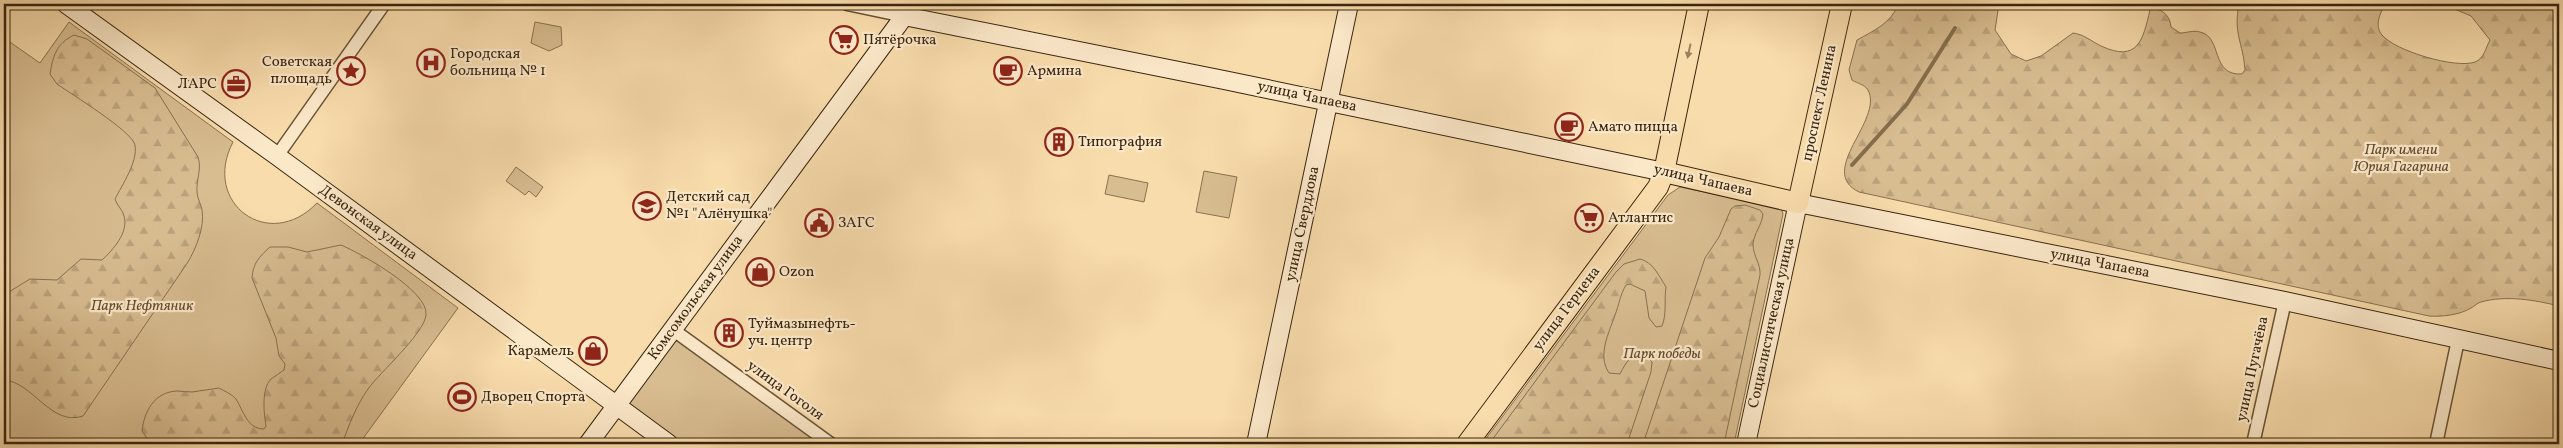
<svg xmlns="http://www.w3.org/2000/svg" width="2563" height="448" font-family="Vollkorn,serif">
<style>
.green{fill:#d8bd91;stroke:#887250}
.forest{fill:url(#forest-firs);stroke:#887250}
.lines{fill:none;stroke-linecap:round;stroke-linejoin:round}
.stream{stroke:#856e4d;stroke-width:4}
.street-casing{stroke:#695436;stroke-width:15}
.secondary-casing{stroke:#39260f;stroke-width:20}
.primary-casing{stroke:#39260f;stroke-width:22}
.street{stroke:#fbe8c9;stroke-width:12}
.secondary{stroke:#fbe8c9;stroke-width:18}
.primary{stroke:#f9dcac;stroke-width:20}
.oneway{fill:#99815e}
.labels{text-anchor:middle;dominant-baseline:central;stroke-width:4.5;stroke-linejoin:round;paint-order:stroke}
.poi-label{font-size:15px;fill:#39260f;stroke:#fbe8c9;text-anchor:start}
.street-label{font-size:15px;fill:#39260f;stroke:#fbe8c9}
.park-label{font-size:15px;font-style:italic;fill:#614c30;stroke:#fbe8c9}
</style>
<defs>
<pattern id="forest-firs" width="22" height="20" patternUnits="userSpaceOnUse" patternTransform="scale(1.25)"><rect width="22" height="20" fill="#d8bd91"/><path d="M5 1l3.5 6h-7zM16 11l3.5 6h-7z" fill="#baa27c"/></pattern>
</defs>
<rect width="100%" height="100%" fill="#f9dcac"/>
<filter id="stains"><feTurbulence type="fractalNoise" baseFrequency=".004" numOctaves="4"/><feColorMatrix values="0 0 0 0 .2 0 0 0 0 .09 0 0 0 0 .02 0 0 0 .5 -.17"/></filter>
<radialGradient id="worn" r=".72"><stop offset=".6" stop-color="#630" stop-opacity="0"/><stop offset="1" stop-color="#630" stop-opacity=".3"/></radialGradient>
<path class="green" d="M69,22L233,142C201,203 269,253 317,203L458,308L359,444H4V38L40,63Z
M535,22L561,27L562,45L549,51L531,43Z
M516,167L543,187L536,197L529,191L525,195L506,181Z
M1204,171L1237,177L1229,218L1196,212Z
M1109,175L1148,183L1144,202L1105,194Z
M1680,187L1781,208L1783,214L1734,444H1482L1668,195Z
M676,338L821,444H680L627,406Z"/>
<path class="forest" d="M1898,4H1999L1995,30L2011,54L2026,61L2041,56L2073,33C2083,34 2091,41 2101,46C2138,63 2143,40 2150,10L2154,8C2164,11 2170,16 2171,27L2180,33C2186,33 2194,30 2200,32C2223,37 2210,76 2242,74L2245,70C2243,42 2233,34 2239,4H2386C2380,12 2374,26 2382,35C2395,51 2456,69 2475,62C2484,59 2486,47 2490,40L2471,16L2443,4H2559V306C2535,300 2506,295 2481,302C2477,303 2475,306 2471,308C2460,315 2441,317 2429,316L1859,192C1816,171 1884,120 1868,90C1864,84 1858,84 1852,80L1849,70L1857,40C1873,31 1892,23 1898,4Z
M74,35L87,39L155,88L198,157C202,169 196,180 197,192C197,198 201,204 202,210C205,227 196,248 188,262L83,416C51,427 33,382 4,380V295L30,279L57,280L81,259L102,260C113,250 129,232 124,216C123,210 117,206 115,199C122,185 138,162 135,145C132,131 71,94 57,84L50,74C53,56 56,44 74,35Z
M1745,205L1760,210L1763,214C1762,225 1754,233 1753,244C1753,256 1761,264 1760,275L1724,444H1643L1705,258L1719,237L1731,209L1735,206Z
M341,245C360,253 429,291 426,315C424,334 380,372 368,389C356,406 349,425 342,444H151L142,431C144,412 154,392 177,391C182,391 187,392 192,392C201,391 210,389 219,388C224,391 232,394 236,399C243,410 247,429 264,429L266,426C264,414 261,389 271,379C275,376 280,373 284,370L285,364L279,356L276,338L252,278C253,263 259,257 270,247H288L307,252Z
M1640,259C1653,262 1659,276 1666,287C1664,300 1667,314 1662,326L1656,327L1649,318L1645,291L1630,284L1626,285C1620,295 1619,305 1615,315C1609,333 1597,355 1609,373L1620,374C1627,361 1629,355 1645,355L1652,362L1651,372L1627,444H1489L1616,272L1624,264Z"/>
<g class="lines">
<path class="stream" d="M1852,165L1907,104L1955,28"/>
<defs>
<path id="street" d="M847,4L904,16
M277,156L384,4
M672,329L831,444
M2253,444L2285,301
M2436,444L2458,340"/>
<path id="secondary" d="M66,4L277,156L669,444
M904,16L1224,80L1664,172
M588,444L897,26L904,16L906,4
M1256,444L1349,4
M1746,444L1798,203L2285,301L2559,361"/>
<path id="primary" d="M1664,172L1798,203L1842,4
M1467,444L1658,187L1664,172L1699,4"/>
</defs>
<use href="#street" class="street-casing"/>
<use href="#secondary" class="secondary-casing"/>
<use href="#primary" class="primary-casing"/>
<use href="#street" class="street"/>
<use href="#secondary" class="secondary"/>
<use href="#primary" class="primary"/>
</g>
<defs><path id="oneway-solid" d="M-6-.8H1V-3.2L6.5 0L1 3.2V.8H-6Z" transform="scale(1.25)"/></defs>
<use class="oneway" href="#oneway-solid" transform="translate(1689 51) rotate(102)"/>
<defs>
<symbol id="supermarket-ring" viewBox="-11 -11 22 22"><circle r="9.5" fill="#fbe8c9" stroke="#8f2418" stroke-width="1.5"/><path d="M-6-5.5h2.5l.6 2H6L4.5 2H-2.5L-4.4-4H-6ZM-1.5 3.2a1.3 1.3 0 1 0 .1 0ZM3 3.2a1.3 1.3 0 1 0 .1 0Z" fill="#8f2418"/></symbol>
<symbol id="hospital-ring" viewBox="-11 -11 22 22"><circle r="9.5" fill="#fbe8c9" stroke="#8f2418" stroke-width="1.5"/><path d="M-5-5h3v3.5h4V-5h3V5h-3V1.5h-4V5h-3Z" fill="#8f2418"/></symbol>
<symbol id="sight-ring" viewBox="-11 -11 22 22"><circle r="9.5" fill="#fbe8c9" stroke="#8f2418" stroke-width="1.5"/><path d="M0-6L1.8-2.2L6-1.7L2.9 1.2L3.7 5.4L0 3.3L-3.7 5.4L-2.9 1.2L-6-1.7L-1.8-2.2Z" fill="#8f2418"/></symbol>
<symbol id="cafe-ring" viewBox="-11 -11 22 22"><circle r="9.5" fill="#fbe8c9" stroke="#8f2418" stroke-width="1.5"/><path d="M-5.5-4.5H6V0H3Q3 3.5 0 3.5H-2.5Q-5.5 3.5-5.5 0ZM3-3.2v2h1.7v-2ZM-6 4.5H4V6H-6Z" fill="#8f2418"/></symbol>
<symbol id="office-ring" viewBox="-11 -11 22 22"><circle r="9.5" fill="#fbe8c9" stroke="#8f2418" stroke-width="1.5"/><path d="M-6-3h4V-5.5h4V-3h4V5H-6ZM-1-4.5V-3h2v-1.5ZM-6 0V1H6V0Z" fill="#8f2418"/></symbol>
<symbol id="building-ring" viewBox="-11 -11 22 22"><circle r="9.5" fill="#fbe8c9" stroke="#8f2418" stroke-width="1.5"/><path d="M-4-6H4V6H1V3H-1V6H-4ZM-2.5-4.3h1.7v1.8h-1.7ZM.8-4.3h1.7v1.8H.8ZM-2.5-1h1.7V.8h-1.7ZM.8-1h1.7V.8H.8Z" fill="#8f2418"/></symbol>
<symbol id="school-ring" viewBox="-11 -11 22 22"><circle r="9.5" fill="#fbe8c9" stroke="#8f2418" stroke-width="1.5"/><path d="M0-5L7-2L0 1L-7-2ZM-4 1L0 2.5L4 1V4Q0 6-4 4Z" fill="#8f2418"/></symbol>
<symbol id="civic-ring" viewBox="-11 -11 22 22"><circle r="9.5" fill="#fbe8c9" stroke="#8f2418" stroke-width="1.5"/><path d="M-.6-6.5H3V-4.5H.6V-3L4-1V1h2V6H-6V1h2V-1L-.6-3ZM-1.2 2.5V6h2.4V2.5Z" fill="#8f2418"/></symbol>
<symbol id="shop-ring" viewBox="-11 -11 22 22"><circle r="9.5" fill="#fbe8c9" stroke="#8f2418" stroke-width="1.5"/><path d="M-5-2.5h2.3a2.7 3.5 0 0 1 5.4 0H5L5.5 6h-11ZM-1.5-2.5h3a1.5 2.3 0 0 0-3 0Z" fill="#8f2418"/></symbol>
<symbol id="stadium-ring" viewBox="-11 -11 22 22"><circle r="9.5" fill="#fbe8c9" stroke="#8f2418" stroke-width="1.5"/><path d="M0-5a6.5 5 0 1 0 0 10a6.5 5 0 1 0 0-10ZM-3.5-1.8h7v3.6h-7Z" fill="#8f2418"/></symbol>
</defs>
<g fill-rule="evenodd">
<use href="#supermarket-ring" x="828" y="24" width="32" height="32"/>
<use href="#hospital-ring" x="415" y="47" width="32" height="32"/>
<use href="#sight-ring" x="335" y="55" width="32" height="32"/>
<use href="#cafe-ring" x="992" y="55" width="32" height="32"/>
<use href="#office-ring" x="220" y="68" width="32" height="32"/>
<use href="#cafe-ring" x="1553" y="111" width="32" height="32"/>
<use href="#building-ring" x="1043" y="126" width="32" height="32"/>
<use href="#school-ring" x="631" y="190" width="32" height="32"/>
<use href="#supermarket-ring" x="1573" y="202" width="32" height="32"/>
<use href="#civic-ring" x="803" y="207" width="32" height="32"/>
<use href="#shop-ring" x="744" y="256" width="32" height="32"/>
<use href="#building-ring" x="713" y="317" width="32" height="32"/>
<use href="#shop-ring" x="577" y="335" width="32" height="32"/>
<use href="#stadium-ring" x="446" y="381" width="32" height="32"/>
</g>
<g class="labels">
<g class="poi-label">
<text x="863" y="40">Пятёрочка</text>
<text x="450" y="54">Городская<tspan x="450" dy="17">больница № 1</tspan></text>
<text x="332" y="62" text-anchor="end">Советская<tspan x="332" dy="17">площадь</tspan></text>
<text x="1027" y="71">Армина</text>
<text x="217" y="84" text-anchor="end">ЛАРС</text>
<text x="1588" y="127">Амато пицца</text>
<text x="1078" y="142">Типография</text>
<text x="666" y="197">Детский сад<tspan x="666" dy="17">№1 "Алёнушка"</tspan></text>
<text x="1608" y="218">Атлантис</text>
<text x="838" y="223">ЗАГС</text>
<text x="779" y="272">Ozon</text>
<text x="748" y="324">Туймазынефть-<tspan x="748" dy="17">уч. центр</tspan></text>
<text x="574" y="351" text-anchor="end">Карамель</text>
<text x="481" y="397">Дворец Спорта</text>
</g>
<g class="street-label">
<text transform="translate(1307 97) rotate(12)">улица Чапаева</text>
<text transform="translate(1820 103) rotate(-78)">проспект Ленина</text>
<text transform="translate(1703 181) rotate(13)">улица Чапаева</text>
<text transform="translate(368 223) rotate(36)">Девонская улица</text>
<text transform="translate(1303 224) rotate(-78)">улица Свердлова</text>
<text transform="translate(2100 264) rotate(11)">улица Чапаева</text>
<text transform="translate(696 298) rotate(-54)">Комсомольская улица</text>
<text transform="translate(1567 309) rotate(-53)">улица Герцена</text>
<text transform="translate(1772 323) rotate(-78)">Социалистическая улица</text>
<text transform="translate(2253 369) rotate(-78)">улица Пугачёва</text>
<text transform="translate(785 391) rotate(36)">улица Гоголя</text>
</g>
<g class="park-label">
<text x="2401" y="150">Парк имени<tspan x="2401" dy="17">Юрия Гагарина</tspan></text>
<text x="142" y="306">Парк Нефтяник</text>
<text x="1662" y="354">Парк победы</text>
</g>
</g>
<rect width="2563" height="448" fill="none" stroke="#f9dcac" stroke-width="20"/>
<rect x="5" y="5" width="2553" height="438" fill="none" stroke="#39260f" stroke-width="2.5"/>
<rect x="10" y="10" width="2543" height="428" fill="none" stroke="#39260f"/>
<rect width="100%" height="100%" filter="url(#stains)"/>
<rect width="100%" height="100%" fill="url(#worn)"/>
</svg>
